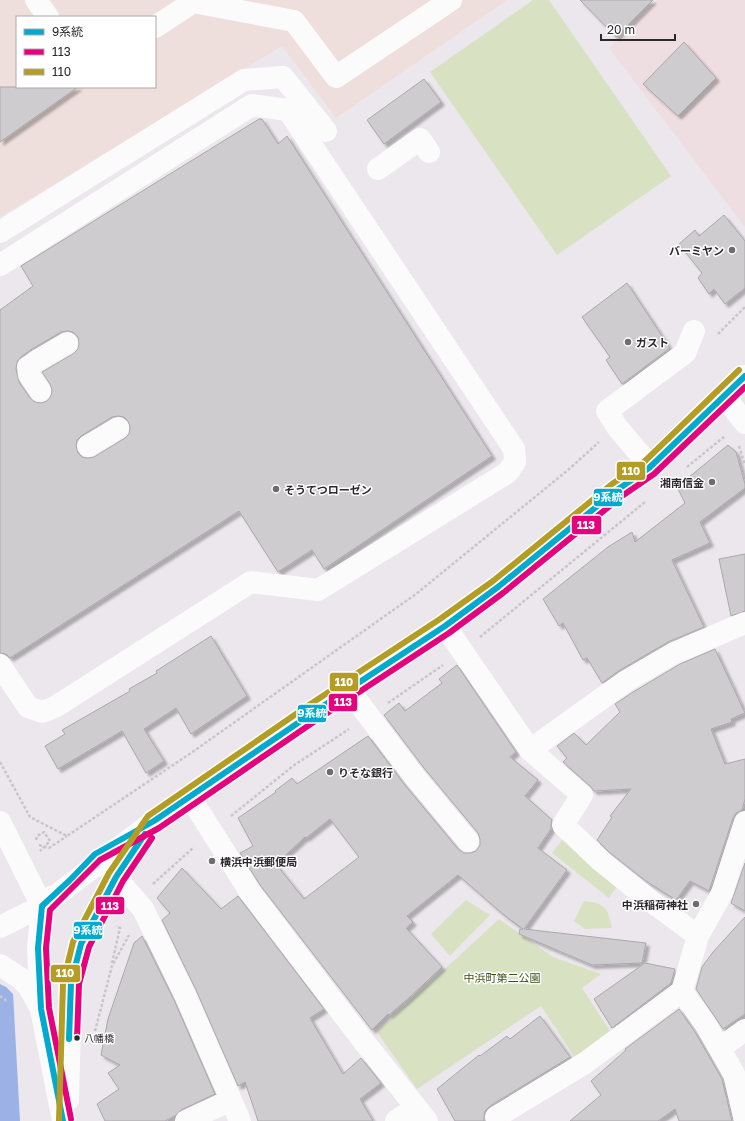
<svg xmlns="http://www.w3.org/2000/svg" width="745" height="1121" font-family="'Golos Text','Noto Sans JP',sans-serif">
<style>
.commercial{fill:#efdee1}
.industrial{fill:#eedfdc;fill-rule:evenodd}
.green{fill:#d8e2c2}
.water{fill:#9cb2e6}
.pier{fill:#ece7ed}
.building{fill:#cfccd0;stroke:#aba8ac;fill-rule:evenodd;filter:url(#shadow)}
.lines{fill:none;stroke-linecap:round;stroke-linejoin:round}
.path{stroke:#c8c6c9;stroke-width:2.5;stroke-dasharray:3 2;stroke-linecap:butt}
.minor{stroke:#fcfbfc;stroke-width:22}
.major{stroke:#fcfbfc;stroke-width:22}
.highway{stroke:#fcfbfc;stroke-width:22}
.bus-1-casing{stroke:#fff;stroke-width:9}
.bus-2-casing{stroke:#fff;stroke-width:9}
.bus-3-casing{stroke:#fff;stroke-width:9}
.bus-1{stroke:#00a9ce;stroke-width:6}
.bus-2{stroke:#e5007d;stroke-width:6}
.bus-3{stroke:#b49d25;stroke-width:6}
.poi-dot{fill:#6f6c70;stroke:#fff;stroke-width:1.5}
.bus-dot{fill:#2c292d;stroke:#fff;stroke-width:1.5}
.labels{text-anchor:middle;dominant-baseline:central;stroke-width:3;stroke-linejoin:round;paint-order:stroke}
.bus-label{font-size:10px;fill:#2c292d;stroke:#fff;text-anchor:start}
.poi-label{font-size:11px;font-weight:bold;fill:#2c292d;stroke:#fff;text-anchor:start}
.park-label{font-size:11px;fill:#3d4e12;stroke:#fff}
.line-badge{stroke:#fff;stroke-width:1.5}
.badge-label{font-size:11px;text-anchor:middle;font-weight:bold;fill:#fff}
</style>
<defs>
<filter id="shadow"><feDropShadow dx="3.5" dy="3.5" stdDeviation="1" flood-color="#0004"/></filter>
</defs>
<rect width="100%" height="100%" fill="#ece7ed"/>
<path class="commercial" d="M658,0H745V227L609,48Z"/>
<path class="industrial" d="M0,0H507L336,118L282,46L0,217ZM17,17H155V87H17Z"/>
<path class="green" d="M533,0H549L671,176L557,255L430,72Z
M566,835L620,882L609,898L552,853Z
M466,900L490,915L450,956L431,934Z
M584,901C605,903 608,908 612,928L585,929L574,921Z
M499,919L553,957L601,974L582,988L612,1034L577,1061L541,1006L417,1089L377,1032Z"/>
<path class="water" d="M0,951L13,993L20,1121H0Z"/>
<path class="pier" d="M0,949L2,950L15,996L6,987L0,984Z"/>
<path class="building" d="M580,0H653L616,37Z
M684,42L716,78L678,116L643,84Z
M424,79L441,102L384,144L367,120Z
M0,87H78L0,142Z
M259,119H262L278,144L287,136L492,456L324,569L312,550L278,572L239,511L10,658L6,654L0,653V310L33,286L21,266ZM67,331L73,332L78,337L79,343L78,349L73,354L42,372L50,384L52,390L51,396L47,401L41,403L35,402L30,398L19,382L16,369L17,362L21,357L32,349L61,332ZM118,416L124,417L128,421L130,427L129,434L125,438L94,457L88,458L82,457L78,453L76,446L77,440L81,436L112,417Z
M724,215L745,241V288L725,304L714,289L709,294L698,278L702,273L679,244L695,230L699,236Z
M627,283L670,348L622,384L606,360L610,357L582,317Z
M728,445L736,452L745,484V488L700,522L710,543L672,560L704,627L668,642L620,670L602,683L587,658L583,660L563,623L559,626L543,599L608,547L632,532L635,542L685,503L677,487Z
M745,554V611L731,616L719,559Z
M211,636L247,696L191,734L176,708L144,729L164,761L146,773L122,731L58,769L45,746L65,734L62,730L130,691L129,689L157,673L156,671Z
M715,649L745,713L731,719L732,722L711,729L725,764L745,759V799L742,810L736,813L733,818L709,891L690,881L676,900L646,881L609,852L597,840L612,817L610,816L631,789L594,791L590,786L563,762L567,758L557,746L574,733L586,745L620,712L615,704L633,692L680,664Z
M457,665L516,752L510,757L538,780L525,796L552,820L551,824V829L538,848L567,870L524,929L646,943L642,963L592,965L519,934L520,929H523L504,915L458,875L407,916L413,922L406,928L442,967L410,997L389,1015L388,1014L372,1030L260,885L240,853L253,846L238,818L276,792L275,791L292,778L297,784L368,736L404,784L458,849L464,853H470L476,851L480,845V839L478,833L424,768L384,715L399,703L405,711L442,683L439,679ZM330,819L359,857L304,899L276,864L305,837L306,838Z
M745,863V911L731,903Z
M182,868L221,909L238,896L324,1009L310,1018L343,1074L361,1058L381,1083L360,1099L373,1121H258L245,1082L238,1086L196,990L162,920L170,913L157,898Z
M745,917V1014L723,1029L696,989L702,967L713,952Z
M142,936L174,1000L215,1094L181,1110L175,1116L165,1121H105L97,1104L119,1089L108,1073L120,1065L101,1055L108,1019L134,943Z
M645,963L675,969L671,983L612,1028L594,999Z
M679,1009L695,1032L722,1079L732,1121H679L675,1109L658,1121H570L601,1095L591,1081L626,1050L625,1049Z
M540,1016L570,1057L490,1106L485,1111L484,1116V1121H455L437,1089L479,1055L480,1056L507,1036L510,1039Z"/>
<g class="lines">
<path class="path" d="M718,334L745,307
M739,446L745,465
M687,467L725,436
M480,637L645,502
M388,703L443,665
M0,762L30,817L67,836L191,753L416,594L568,470L599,442
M231,816L293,766L349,729
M36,840L37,836L44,832L50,841L40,851
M39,845L49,848L67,836
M153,884L194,847
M112,963L120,928L116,926
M0,996L8,1002
M95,1031L112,966L129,935"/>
<path class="minor" d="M36,0L48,17
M155,27L193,2L294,21L336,77L451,0
M378,169L420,139L429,152
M0,232L244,80L283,77L326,131
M0,265L252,105L288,110L514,449L515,462L507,473L318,590L251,582L55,707L42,712L28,707L0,665
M40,391L29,375L28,367L38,360L67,343
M724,396L745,423
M88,446L118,428
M644,459L617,427L607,411L685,353L694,331
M445,626L530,750L582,795L563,825L601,861L652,902L698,936
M349,690L414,776L468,841
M530,750L626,681L674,653L745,623
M190,797L250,892L365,1043L427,1121
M0,822L42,906
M104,864L143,909L185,995L240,1121
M682,991L706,1025L734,1074L745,1121
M720,1048L745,1030
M186,1121L231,1100
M396,1121L416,1107
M498,1121L496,1117L585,1063L682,991L698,936L722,893L745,822"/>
<path class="major" d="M0,927L42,906
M0,965L20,978L29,987L41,1009"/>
<path class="highway" d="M53,896L42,906L38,948L41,1009L63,1121
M42,906L154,821L314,712L349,690L445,626L498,587L617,490L649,468L745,376
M68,1100L71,983L81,944L116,877L144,837"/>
<defs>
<path id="bus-1" d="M69,1039L71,983L81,944L116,877L145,834
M63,1121L41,1009L38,948L42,906L70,880L95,854L154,821L314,712L445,626L498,587L617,490L649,468L745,376"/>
<path id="bus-2" d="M77,1039L79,984L89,947L123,881L152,838
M71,1119L49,1008L46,948L50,910L100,860L159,828L318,719L449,633L503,593L622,496L654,474L745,387"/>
<path id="bus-3" d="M59,1121L63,983L73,942L109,873L148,816L309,705L440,619L493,581L612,484L644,462L739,370"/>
</defs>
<use href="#bus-1" class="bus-1-casing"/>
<use href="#bus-2" class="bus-2-casing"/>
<use href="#bus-3" class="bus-3-casing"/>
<use href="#bus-1" class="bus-1"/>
<use href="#bus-2" class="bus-2"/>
<use href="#bus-3" class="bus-3"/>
</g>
<g class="poi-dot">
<circle cx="732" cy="250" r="4"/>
<circle cx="628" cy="342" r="4"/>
<circle cx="712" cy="482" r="4"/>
<circle cx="276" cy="489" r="4"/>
<circle cx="330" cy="772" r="4"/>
<circle cx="212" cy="861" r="4"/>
<circle cx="696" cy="904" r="4"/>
</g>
<circle class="bus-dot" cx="77" cy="1038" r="3.5"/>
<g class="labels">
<g class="bus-label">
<text x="84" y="1038">八幡橋</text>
</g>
<g class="poi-label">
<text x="724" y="250" text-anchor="end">バーミヤン</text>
<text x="636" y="342">ガスト</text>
<text x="704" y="482" text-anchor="end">湘南信金</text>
<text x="284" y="489">そうてつローゼン</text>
<text x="338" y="772">りそな銀行</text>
<text x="220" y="861">横浜中浜郵便局</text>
<text x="688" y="904" text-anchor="end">中浜稲荷神社</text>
</g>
<g class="park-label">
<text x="502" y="977">中浜町第二公園</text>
</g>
</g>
<g class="line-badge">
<rect x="616" y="461" width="30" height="20" rx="4" fill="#b49d25"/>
<rect x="593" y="488" width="30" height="19" rx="4" fill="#00a9ce"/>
<rect x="571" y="515" width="31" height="20" rx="4" fill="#e5007d"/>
<rect x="329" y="672" width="30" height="20" rx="4" fill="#b49d25"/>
<rect x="328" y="693" width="30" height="19" rx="4" fill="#e5007d"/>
<rect x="297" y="704" width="30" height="19" rx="4" fill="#00a9ce"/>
<rect x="95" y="896" width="30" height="19" rx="4" fill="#e5007d"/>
<rect x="73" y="921" width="30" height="19" rx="4" fill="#00a9ce"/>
<rect x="50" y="964" width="31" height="19" rx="4" fill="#b49d25"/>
</g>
<g class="badge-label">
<text x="631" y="475">110</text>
<text x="608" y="501">9系統</text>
<text x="586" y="529">113</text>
<text x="344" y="686">110</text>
<text x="343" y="706">113</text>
<text x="312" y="717">9系統</text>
<text x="110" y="910">113</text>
<text x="88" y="934">9系統</text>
<text x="65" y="977">110</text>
</g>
<rect x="16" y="16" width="140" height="72" fill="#ffffff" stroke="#aba9ab"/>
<rect x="24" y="29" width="20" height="6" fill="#00a9ce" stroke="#aba9ab"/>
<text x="52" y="36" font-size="12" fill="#2c292d">9系統</text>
<rect x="24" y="49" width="20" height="6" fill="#e5007d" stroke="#aba9ab"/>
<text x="52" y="56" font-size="12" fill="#2c292d">113</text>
<rect x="24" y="69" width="20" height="6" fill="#b49d25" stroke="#aba9ab"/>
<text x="52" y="76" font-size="12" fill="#2c292d">110</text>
<path d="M601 34v6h74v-6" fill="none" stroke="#2c292d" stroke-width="2"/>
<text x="607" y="34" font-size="12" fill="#2c292d" stroke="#ffffff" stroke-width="3" paint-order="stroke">20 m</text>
</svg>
